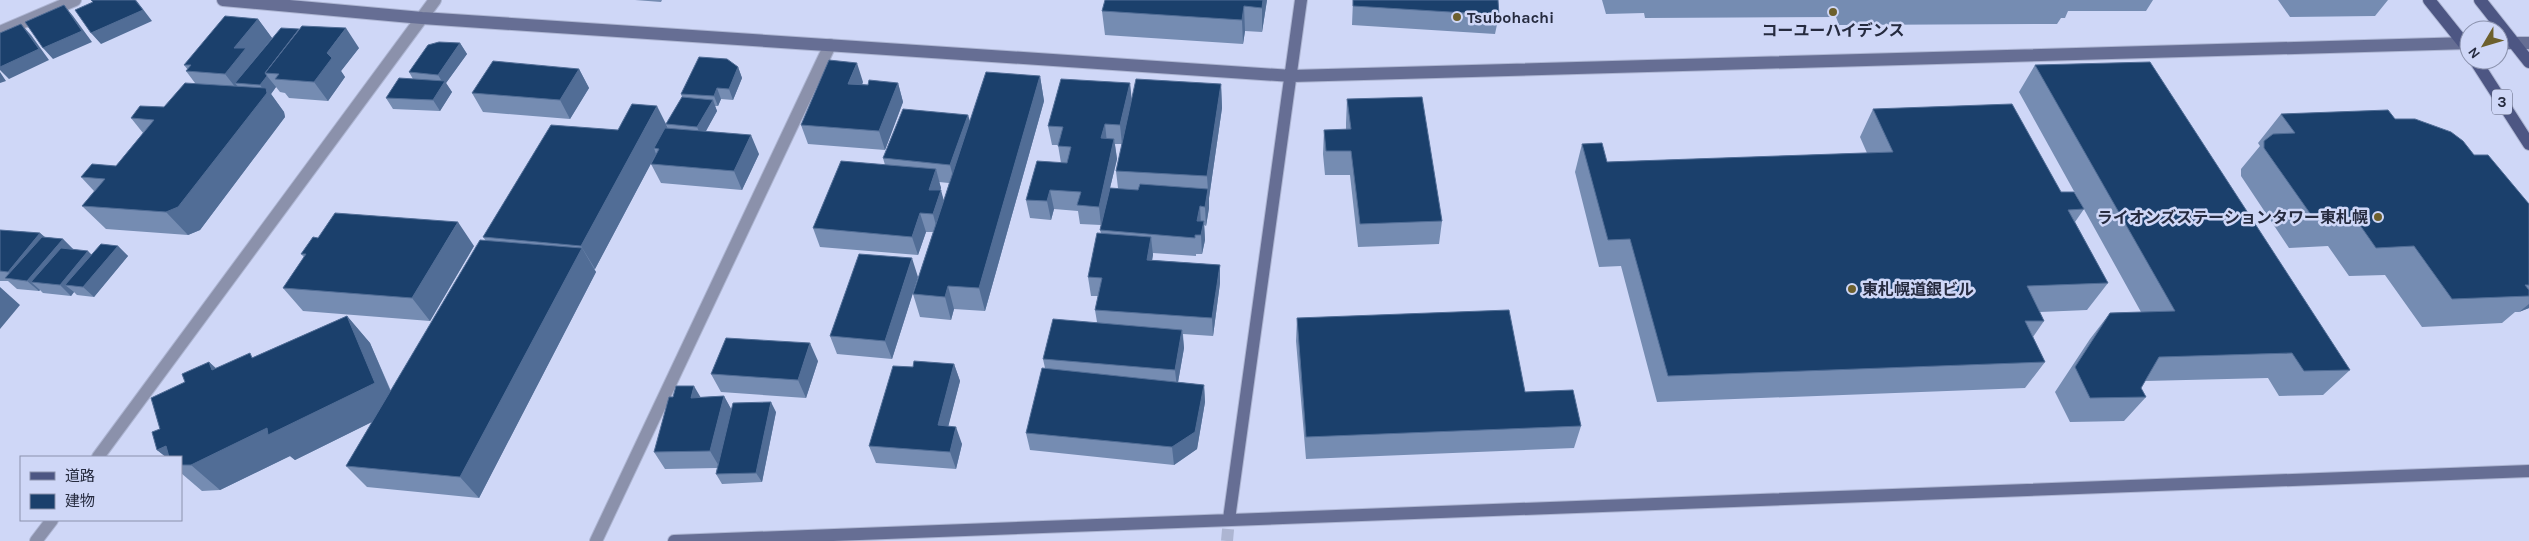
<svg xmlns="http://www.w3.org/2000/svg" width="2529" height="541" font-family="Karla,'Noto Sans JP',sans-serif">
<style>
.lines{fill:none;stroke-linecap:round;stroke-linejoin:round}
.secondary-tunnel{stroke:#adb5d2;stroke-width:12;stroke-dasharray:12 6;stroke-linecap:butt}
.lane-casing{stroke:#adb5d2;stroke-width:14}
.street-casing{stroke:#adb5d2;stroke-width:14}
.secondary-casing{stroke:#adb5d2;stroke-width:14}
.primary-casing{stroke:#adb5d2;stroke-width:14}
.lane{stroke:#8b91ab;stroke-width:12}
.street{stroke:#8b91ab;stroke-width:12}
.secondary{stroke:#666e94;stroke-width:12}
.primary{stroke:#4d5683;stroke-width:12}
.wall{fill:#758cb2;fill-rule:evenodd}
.shaded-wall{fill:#516d96}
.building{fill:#1b406c;stroke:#516d96}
.poi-dot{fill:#6d602d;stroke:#cfd7f7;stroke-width:2}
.labels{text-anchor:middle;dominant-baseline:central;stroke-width:5;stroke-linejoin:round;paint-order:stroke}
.shield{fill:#cfd7f7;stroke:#595f76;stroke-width:1}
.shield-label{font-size:15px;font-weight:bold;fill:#262b3f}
.poi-label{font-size:16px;font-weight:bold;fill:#262b3f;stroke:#cfd7f7;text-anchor:start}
</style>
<rect width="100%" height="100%" fill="#cfd7f7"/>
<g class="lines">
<path class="secondary-tunnel" d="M1227,541L1229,519"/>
<defs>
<path id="lane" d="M0,32L75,0"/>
<path id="street" d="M98,457L435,0
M36,541L52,520
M596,541L830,45"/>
<path id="secondary" d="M223,0L422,18L1292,76L2469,43
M2499,43H2529
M1229,519L1301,0
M674,541L2529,471"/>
<path id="primary" d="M2429,0L2469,50
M2480,0L2529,62
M2475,60L2529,144"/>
</defs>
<use href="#lane" class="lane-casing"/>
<use href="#street" class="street-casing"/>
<use href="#secondary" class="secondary-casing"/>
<use href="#primary" class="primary-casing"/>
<use href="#lane" class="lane"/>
<use href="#street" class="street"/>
<use href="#secondary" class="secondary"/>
<use href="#primary" class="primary"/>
</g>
<path class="wall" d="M635,0H662L661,2Z
M1267,0L1262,32L1245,31L1243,44L1105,35L1102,11Z
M1353,0L1499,15L1495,34L1352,25Z
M1602,0H2153L2146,11H2068L2065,18H2061L2057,24L1839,25L1836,17L1645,18L1644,13L1606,14Z
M2278,0H2388L2375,16L2290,17Z
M258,19L272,38L359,48L341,71L345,77L328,101L289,98L285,93L280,92L276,87L271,94L284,112L285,117L200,230L188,235L106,229L82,206L94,191L81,177L116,166L143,133L131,118L164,107L195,83L186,71L188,70L184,65Z
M460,43L467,54L446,83L452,92L440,111L393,109L386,98L413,79L409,72Z
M2035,65L2350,370L2323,395L2279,396L2268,378L2145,381L2141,388L2146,397L2124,421L2070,422L2055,392L2090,339L2110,313L2141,312L2019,92Z
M738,67L742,78L733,100L721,99L718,106H715L717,111L706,131L759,154L742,190L661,183L651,164L656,154L595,269H594L596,272L479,498L367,487L346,466L372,422L295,460L290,456L220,490L202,491L181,473V457H166L157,450L160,429L185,382L209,362L216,368L254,357L347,316L370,343L391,391L486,241L483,237L618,130L668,128L666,124L682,97L681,94Z
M579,69L589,88L570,119L483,112L472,93Z
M1040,76L1044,101L985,311L954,309L951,320L920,317L913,294L933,232H926L918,255L820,247L813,228L885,165L883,158L968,115L970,121ZM939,182L949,183L944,201L940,190L941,188Z
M863,82L862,84L868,85L898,83L903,102L885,150L808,144L801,125Z
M1130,83L1131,100L1221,84L1222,108L1209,198V208L1206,226L1204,225L1205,240L1202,254H1196V256L1153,253L1152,260L1220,265V283L1213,336L1183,334L1184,348L1178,382L1204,385L1205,402L1197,449L1174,465L1030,450L1026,433L1045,368L1043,359L1097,322L1095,310L1098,296H1091L1088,277L1101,233L1100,230L1101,225L1080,224L1078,211L1054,209L1051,220L1030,218L1026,200L1061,163L1058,145H1052L1048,126ZM1115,144H1122L1116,171L1118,188H1110L1117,159Z
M1347,99L1442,221L1439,244L1358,247L1350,175H1325L1323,154L1324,130H1346V123Z
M1873,109L2061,192L2084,209L2075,222L2108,283L2087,310L2040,312L2044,321L2033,337L2045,362L2025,388L1657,402L1621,266L1599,267L1575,172L1582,144L1607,162L1867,153L1860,137Z
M2281,114L2395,119L2474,155L2529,204V308L2519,312H2515L2502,323L2422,327L2385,275L2349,276L2328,246L2289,248L2241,176V169L2260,146L2258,143Z
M0,230L40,233L45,237L63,239L74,250L92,255L118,246L128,256L94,297L77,295L74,292L71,296L43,293L40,290L39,291L17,289L8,281H0Z
M318,238L474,246L430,321L303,311L283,288L304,257L301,254Z
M918,277L892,359L837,354L830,336Z
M1297,318L1525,392L1581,426L1574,448L1306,459L1296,341Z
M818,361L806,398L721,392L711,374Z
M954,364L960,381L948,426L962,444L956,469L876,463L869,446L913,367Z
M724,396L731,410L776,412L762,482L722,484L716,474L717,468L665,469L654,452L701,397Z"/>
<path class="shaded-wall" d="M136,0L152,21L101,44L91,33Z
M1263,0H1267L1262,32V8Z
M64,5L73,16L92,42L53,59L43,48Z
M1244,6L1245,31L1243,44L1242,20Z
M258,19L272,38L235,83L242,92L240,93L225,74L234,48Z
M21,24L31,35L49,60L9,79L0,70V67Z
M346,28L359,48L341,71L345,77L328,101L314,82L327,53Z
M460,43L467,54L446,83L452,92L440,111L433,100L443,83L438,75Z
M857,63L863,82L855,103L848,84Z
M738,67L742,78L733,100L729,89Z
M579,69L589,88L570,119L560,100Z
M0,72L6,81L0,83Z
M267,76L276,87L271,94L284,112L285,117L200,230L188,235L166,212L266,93L260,85Z
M1040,76L1044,101L985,311L979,288Z
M898,83L903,102L885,150L879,131Z
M1130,83L1132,102L1122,144L1120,125Z
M1221,84L1222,108L1209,198V208L1206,226L1205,207L1208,191L1207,176Z
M717,88L721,99L718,106L714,96Z
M713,100L717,111L702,138L697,127Z
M657,106L669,130L654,148L656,154L595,269L581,246Z
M968,115L973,134L955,184L950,165Z
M1105,124L1107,143L1101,138Z
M751,135L759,154L742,190L734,171Z
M1114,139L1117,159L1101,225L1099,207Z
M936,169L941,188L934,208L929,190Z
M941,190L946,209L938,233L933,214Z
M1050,190L1054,209L1051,220L1047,201Z
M1200,206L1201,225L1197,221Z
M920,213L926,232L918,255L912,237Z
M1204,221L1205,240L1202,254L1201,235Z
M458,222L474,246L430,321L412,298Z
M40,233L52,244L17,280L8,272Z
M1151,237L1153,255L1149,278L1147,260Z
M63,239L74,250L31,282L40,290L39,291L27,281Z
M118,246L128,256L94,297L83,287Z
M582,248L596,272L479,498L460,477Z
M88,251L99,262L65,285L74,292L71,296L60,285Z
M912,258L918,277L892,359L885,341Z
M1220,265V283L1213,336L1212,318Z
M948,286L954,309L951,320L945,297Z
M0,287L20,305L0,329Z
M2529,304V308L2519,312Z
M347,316L370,343L398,409L295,460L290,456L220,490L191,465Z
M1182,330L1184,348L1177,388L1175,370Z
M810,343L818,361L806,398L798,380Z
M209,362L236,388L212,370Z
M954,364L960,381L944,443L938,425Z
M1204,385L1205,402L1197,449L1174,465L1172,447Z
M694,386L704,403L691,398Z
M724,396L734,414L720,468L710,451Z
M771,402L776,412L762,482L756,473Z
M956,427L962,444L956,469L950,452Z
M166,446L179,457H166L157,450Z"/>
<path class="building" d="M91,0H135L143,10L91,33L75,10L93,2Z
M1105,0H1263L1262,8L1244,6L1242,20L1102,11Z
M1353,0H1498L1499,15L1353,6Z
M64,5L82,31L43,48L25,22Z
M225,16L258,19L234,48H246L225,74L186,71L191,65H184Z
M21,24L39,49L0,67V33Z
M302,26L346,28L327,53L332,58L314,82L275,79L279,74L265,73Z
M281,28L299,29L265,73L267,76L260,85L235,83Z
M439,42L460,43L438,75L409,72L428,45Z
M699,57L727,59L738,67L729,89L717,88L714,96L681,94Z
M829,60L857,63L848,84L868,85L869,80L898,83L879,131L801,125Z
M493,61L579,69L560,100L472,93Z
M2150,62L2350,370L2304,371L2292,353L2159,357L2141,388L2146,397L2090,398L2075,367L2110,313L2175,311L2035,65Z
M986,72L1040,76L979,288L948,286L945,297L913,294Z
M399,78L445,81L433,100L386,98Z
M1061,79L1130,83L1120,125L1105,124L1101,138L1114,139L1099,207L1077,205L1081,192L1050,190L1047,201L1026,200L1037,161L1067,163L1071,147L1058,146L1063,127L1048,126Z
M1136,79L1221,84L1207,176L1116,171Z
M185,83L266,88L267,93L178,207L166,212L82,206L105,179L81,177L92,164L116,166L154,120L131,118L140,106L164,107Z
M682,97L713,100L697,127L666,124Z
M1422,97L1442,221L1360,224L1351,151H1326L1324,130L1351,129L1347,99Z
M632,104L657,106L581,246L483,237L551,125L618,130Z
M2012,104L2061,192H2074L2084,209L2068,210L2108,283L2027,286L2044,321H2025L2045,362L1668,376L1630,239L1608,240L1582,144L1602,143L1607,162L1893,152L1873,109Z
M903,109L968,115L950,165L883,158Z
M2388,110L2395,119H2415L2451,132L2463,141L2474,155H2488L2529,204V285H2525L2529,290V296L2452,299L2414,246L2376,248L2355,218L2314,219L2264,148V141L2273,134L2295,133L2281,114Z
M665,128L751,135L734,171L651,164L659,149L654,148Z
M841,161L936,169L929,190H941L933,214L920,213L912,237L813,228Z
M1140,184L1208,189L1205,207L1200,206L1197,221H1204L1201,235H1195V238L1100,230L1110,188L1138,190Z
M335,213L458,222L412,298L283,288L306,254H301L313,237L318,238Z
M0,230L40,233L8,272L0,271Z
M1097,233L1151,237L1147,260L1220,265L1212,318L1095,310L1102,278L1088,277Z
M42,237L63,239L27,281L5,278Z
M480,240L582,248L460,477L346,466Z
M101,244L118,246L83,287L65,285Z
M61,248L88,251L60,285L31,282Z
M859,254L912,258L885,341L830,336Z
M1509,310L1525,392L1573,390L1581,426L1306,437L1297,318Z
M347,316L375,383L268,435L267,428L191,465H181V457H169L166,446L157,450L152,432L160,429L151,398L185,382L182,374L209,362L212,370L250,353L252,358Z
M1053,319L1182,330L1175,370L1043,359Z
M726,338L810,343L798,380L711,374Z
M914,361L954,364L938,425L956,427L950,452L869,446L893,366L913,367Z
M1042,368L1204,385L1195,432L1172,447L1026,433Z
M676,386H694L691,398L724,396L710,451L654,452L669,397H673Z
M771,402L756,473L716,474L733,403Z"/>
<g class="poi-dot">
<circle cx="1833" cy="12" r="5"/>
<circle cx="1457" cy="17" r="5"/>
<circle cx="2378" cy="217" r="5"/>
<circle cx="1852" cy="289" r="5"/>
</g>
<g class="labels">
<rect class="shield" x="2492" y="89.5" width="20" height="25" rx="4"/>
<g class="shield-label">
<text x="2502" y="102">3</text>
</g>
<g class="poi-label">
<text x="1467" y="17">Tsubohachi</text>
<text x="1833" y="30" text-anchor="middle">コーユーハイデンス</text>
<text x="2368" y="217" text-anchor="end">ライオンズステーションタワー東札幌</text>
<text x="1862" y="289">東札幌道銀ビル</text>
</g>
</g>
<rect x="20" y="456" width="162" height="65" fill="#cfd7f7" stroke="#8b92ad"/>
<rect x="30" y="472" width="25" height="8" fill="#4d5683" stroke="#8b92ad"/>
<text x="65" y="481" font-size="15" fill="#262b3f">道路</text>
<rect x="30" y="494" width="25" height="15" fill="#1b406c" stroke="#8b92ad"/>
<text x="65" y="506" font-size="15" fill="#262b3f">建物</text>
<g transform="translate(2484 45) rotate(232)"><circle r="24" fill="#cfd7f7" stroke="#8b92ad"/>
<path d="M0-4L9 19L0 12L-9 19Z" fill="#6d602d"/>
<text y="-8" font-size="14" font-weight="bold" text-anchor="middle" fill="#262b3f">N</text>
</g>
</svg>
